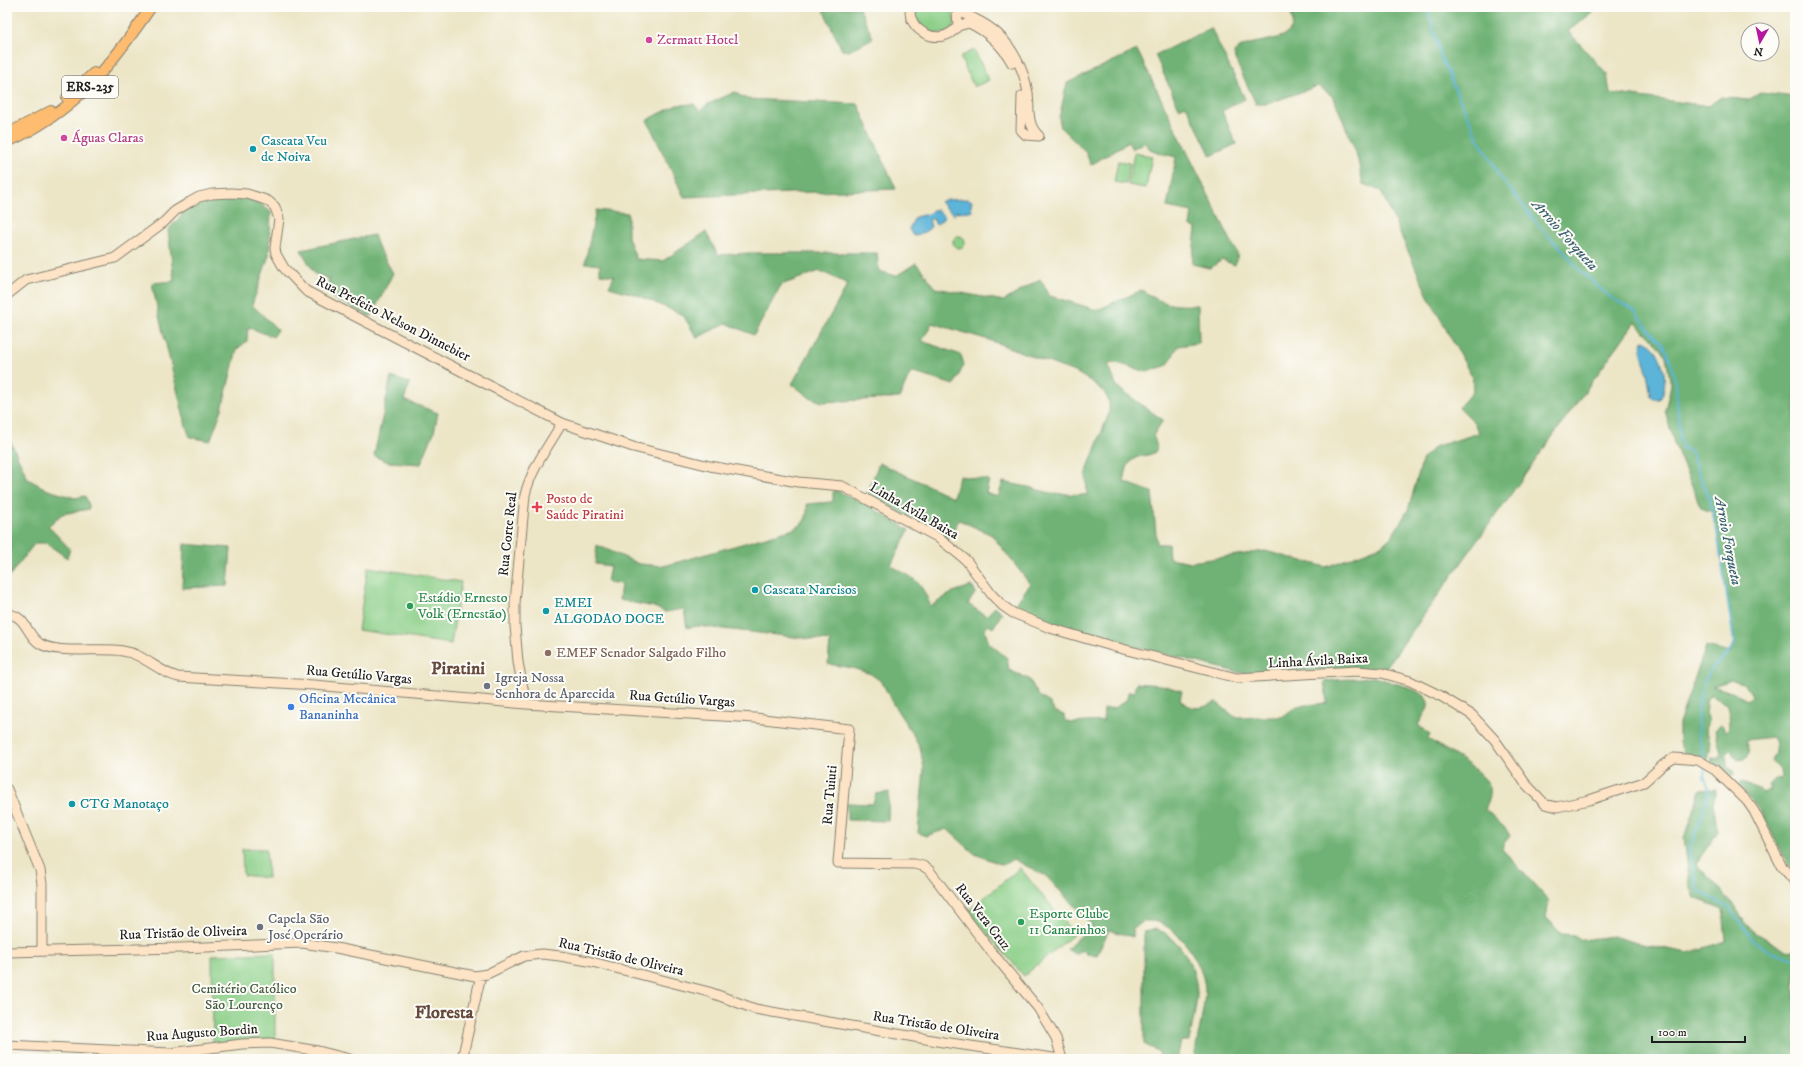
<svg xmlns="http://www.w3.org/2000/svg" width="1802" height="1066" font-family="'IM FELL DW Pica',serif">
<style>
.green{fill:#8bcf88;stroke:#547652}
.forest{fill:#70b274;stroke:#466748;fill-rule:evenodd}
.water{fill:#5bb4d8;stroke:#3c687a}
.lines{fill:none;stroke-linecap:round;stroke-linejoin:round}
.stream{stroke:#5bb4d8;stroke-width:2}
.secondary-casing{stroke:#848071;stroke-width:11}
.primary-casing{stroke:#848071;stroke-width:12}
.secondary{stroke:#fee4c6;stroke-width:9}
.primary{stroke:#fdbc70;stroke-width:10}
.hotel-dot{fill:#d1479c;stroke:#fdfcf7;stroke-width:1.5}
.culture-dot{fill:#0f9aa8;stroke:#fdfcf7;stroke-width:1.5}
.health-dot{fill:#e0444e;stroke:#fdfcf7;stroke-width:1.5}
.leisure-dot{fill:#2e9e5b;stroke:#fdfcf7;stroke-width:1.5}
.education-dot{fill:#8d6e63;stroke:#fdfcf7;stroke-width:1.5}
.worship-dot{fill:#6b7280;stroke:#fdfcf7;stroke-width:1.5}
.shop-dot{fill:#3f7fe0;stroke:#fdfcf7;stroke-width:1.5}
.labels{text-anchor:middle;dominant-baseline:central;stroke-width:4;stroke-linejoin:round;paint-order:stroke}
.shield{fill:#fdfcf7;stroke:#605f5e;stroke-width:1}
.shield-label{font-size:13px;font-weight:bold;fill:#1c1c1c}
.hotel-label{font-size:14px;fill:#b23c85;stroke:#fdfcf7;text-anchor:start}
.culture-label{font-size:14px;fill:#0d838f;stroke:#fdfcf7;text-anchor:start}
.street-label{font-size:14px;fill:#1c1c1c;stroke:#fdfcf7}
.health-label{font-size:14px;fill:#be3a42;stroke:#fdfcf7;text-anchor:start}
.leisure-label{font-size:14px;fill:#27864d;stroke:#fdfcf7;text-anchor:start}
.education-label{font-size:14px;fill:#785e54;stroke:#fdfcf7;text-anchor:start}
.worship-label{font-size:14px;fill:#5b616d;stroke:#fdfcf7;text-anchor:start}
.shop-label{font-size:14px;fill:#366cbe;stroke:#fdfcf7;text-anchor:start}
.park-label{font-size:14px;fill:#435b42;stroke:#fdfcf7}
.water-label{font-size:15px;font-style:italic;fill:#386071;stroke:#fdfcf7}
.district-label{font-size:18px;font-weight:bold;fill:#664a3e;stroke:#fdfcf7}
</style>
<rect width="100%" height="100%" fill="#fdfcf7"/>
<filter id="ink" filterUnits="userSpaceOnUse"><feTurbulence type="fractalNoise" baseFrequency=".025" numOctaves="2"/><feDisplacementMap in="SourceGraphic" scale="8" xChannelSelector="R" yChannelSelector="G"/><feConvolveMatrix kernelMatrix="1 2 1 2 8 2 1 2 1" color-interpolation-filters="sRGB"/></filter>
<filter id="wash" filterUnits="userSpaceOnUse"><feTurbulence type="fractalNoise" baseFrequency=".012" numOctaves="4" result="noise"/><feDisplacementMap in="SourceGraphic" scale="16" xChannelSelector="R" yChannelSelector="G"/><feGaussianBlur stdDeviation="0.9" result="paint"/><feColorMatrix in="noise" values="0 0 0 0 0 0 0 0 0 0 0 0 0 0 0 0 0 1.4 0 .05"/><feComposite in="paint" operator="in"/></filter>
<g filter="url(#wash)">
<rect width="100%" height="100%" fill="#ece5c6"/>
<path class="green" d="M917,7H950L953,9L955,25L945,34L925,31C919,23 914,18 917,7Z
M974,50L989,80L974,87L960,57Z
M1134,153L1152,156L1146,188L1128,185Z
M1118,161L1130,163L1126,184L1114,182Z
M953 242a6 6 0 1 1 12 0a6 6 0 1 1-12 0Z
M368,567L461,582L451,644L358,630Z
M242,849H266L268,878L243,875Z
M1020,868L1074,934L1024,976L968,911Z
M275,953V1039L240,1040L213,1045L212,955Z"/>
<path class="forest" d="M822,7H859L873,38L849,51L842,50Z
M1288,7H1595L1596,10L1568,31L1607,74L1610,93L1709,106L1721,97L1748,100L1760,93L1795,97V874L1783,857L1763,814L1738,785L1742,782L1763,793L1771,789L1769,785L1775,779L1781,780L1780,770L1771,760C1776,751 1777,746 1772,737L1746,740C1749,748 1752,752 1745,759L1737,760L1731,750L1726,755L1728,768L1733,770L1734,774L1731,776L1723,769L1711,762L1712,758L1719,759L1721,753L1715,730L1721,725L1723,726L1724,730L1727,731C1732,723 1730,712 1727,704L1711,696L1708,697L1706,703L1707,706L1706,712L1709,721L1706,730C1711,741 1712,750 1707,761L1695,755L1684,753L1679,742V723L1706,646L1730,653L1734,642L1717,531L1712,512L1701,508L1674,443L1665,410L1671,386L1666,356L1659,346L1635,322L1385,669L1241,673L1113,641L1017,613L1012,609L1030,584L992,535L959,520L948,540L937,532L867,494L879,463L953,497L959,476L989,480L986,493L998,497L1003,482L1028,487L1050,493L1087,495L1086,473L1109,413V401L1104,392L1092,382L1077,373L989,340L932,323L922,341L961,355L964,365L954,385L911,372L899,398L822,402L809,397L792,384L848,284L820,271L781,285L754,335L726,323L697,338L683,315L637,295L609,287L614,276L600,274V265L585,263L596,210L628,213V237L636,259L663,261L706,232L718,255L750,253H877L879,271L896,276L916,263L936,288L1004,301L1040,279L1050,296L1097,310L1142,290C1163,305 1173,306 1198,305L1199,343L1178,346L1168,365L1147,372L1117,363L1108,364L1117,387L1163,420L1153,436C1165,460 1144,452 1134,459C1126,464 1126,473 1124,482L1152,492L1157,544H1168L1169,558L1191,562L1265,551L1326,567L1381,546L1392,536L1408,510L1423,458L1434,447L1479,433L1472,420L1459,407L1473,391L1472,377L1429,298L1381,191L1363,184L1356,152L1335,101L1331,95L1318,86L1267,104H1256L1235,59L1234,53C1250,33 1309,50 1288,7ZM1732,680L1743,683L1752,696L1747,700L1732,692L1712,686Z
M1211,28L1245,99L1222,111L1236,144L1211,156L1186,105L1179,108L1155,55Z
M1137,50L1238,255L1235,265L1222,260L1210,268L1192,264L1196,228L1190,226L1192,212L1167,207L1176,157L1152,151L1144,142L1132,149L1128,142L1091,165L1085,151L1061,128L1059,118L1067,83Z
M735,92L742,97L748,99L858,104L896,189L684,197L647,120L677,105L694,104L700,111L708,104Z
M243,198L259,203L271,212L269,255L252,305L278,330L273,337L248,327L247,341L237,349L222,409L210,441L190,437L186,426L158,312L152,283L174,281L168,230L188,208L216,199Z
M374,235L379,249L393,273L371,317L333,298L336,289L327,286L329,279L315,274L301,250Z
M391,377L410,383L404,400L438,413L434,432L421,464L388,462L374,456Z
M7,434L28,479L48,490L75,498L85,496L89,505V509L62,514L48,526L70,549L67,558L46,543H35L7,579Z
M835,490L869,506L909,530L891,565C900,572 910,574 918,583C924,589 927,599 931,606L953,592L971,586L976,592L968,604L986,616L995,607L1002,613L993,628L988,625L985,630L989,643L1007,658L1009,670L1029,679L1039,696L1050,703L1054,711L1064,715L1065,721L1071,723L1103,721L1104,709L1115,708L1127,699L1128,692H1134L1136,683L1161,685L1182,691L1180,700C1194,711 1200,709 1216,702L1235,717H1282L1297,706L1327,703L1324,681L1374,677L1408,687L1424,695L1428,702V708L1418,725L1430,735L1428,739C1444,749 1478,768 1488,783C1493,790 1489,803 1485,809L1506,829L1510,836L1504,843L1502,849L1549,901L1546,917L1561,934L1574,935L1582,940L1613,936L1641,944L1688,953L1726,941L1723,909L1695,898L1690,886L1684,838L1700,790L1716,789L1713,804L1718,831L1696,864L1719,888L1736,908L1745,923L1755,932L1785,950L1795,951V1059H1194C1197,1037 1205,1010 1205,989C1204,964 1176,921 1150,921C1143,921 1138,925 1133,928V937L1109,930L1097,955L1086,954L1083,950L1075,954L1067,949L1092,925L1046,876L1013,859L1003,865L975,854L947,829L926,836L918,833L924,769L920,747L912,733L893,704L882,682L871,674L852,668L828,664L830,641L697,626L687,628L684,609L665,612L654,607L619,600L621,584L607,582L610,566L595,564L597,545L639,564L664,566L794,529C806,523 808,516 807,504L831,502L833,500V492Z
M184,544L231,548L228,586L182,588Z
M889,792L888,821L847,820V803L873,804L876,794Z
M1155,929C1180,935 1198,971 1197,995C1196,1010 1192,1026 1189,1041H1181L1177,1059H1160L1159,1052L1144,1044V932Z"/>
<path class="water" d="M968,199L972,201L971,205L972,211L954,212V215L940,202L945,200Z
M933,210H937L945,217L936,225L933,219H929L931,227L925,232L913,236L909,229L915,217L928,214Z
M1644,340C1647,342 1652,344 1654,347C1664,361 1669,385 1660,399H1653L1651,396L1647,372L1641,350L1642,341Z"/>
<g class="lines">
<path class="stream" d="M1427,7L1442,60L1456,92L1478,138L1501,178L1545,233L1562,249L1578,269L1610,297L1635,311L1649,330L1663,344L1671,362L1676,384L1680,440L1683,448L1692,452L1695,464L1708,495L1717,531L1734,642C1729,656 1724,656 1715,665C1699,683 1696,711 1698,733C1699,742 1703,752 1705,760
M1705,767L1704,776L1709,789L1703,813L1689,850L1699,891L1729,908L1755,942L1773,953L1795,958"/>
</g>
</g>
<g filter="url(#ink)">
<g class="lines">
<defs>
<path id="secondary" d="M911,7C904,27 939,51 958,26L957,11
M954,7C959,13 968,15 975,19C993,27 1007,41 1016,58C1022,69 1026,81 1028,93C1030,109 1026,124 1039,136
M958,26L969,23C988,32 1002,45 1012,63
M1022,96L1021,130L1026,135L1039,136
M7,295L26,280L115,258L164,222L175,211L190,202L199,197L212,194L231,193L247,194L260,198L268,201L275,207L279,219L275,248L276,254L284,268L306,291L562,423L633,447L710,466L798,482L842,486L937,537L966,560L992,595L1003,606L1013,613L1050,628L1115,647L1237,678L1356,671L1382,673L1410,681L1439,695L1472,715L1495,740L1525,783L1545,804L1557,807L1589,800L1644,782L1663,765L1674,758L1698,760L1715,770L1747,801L1754,811L1781,865L1795,882
M7,614C26,615 26,634 39,643C55,655 102,647 123,651C144,654 158,672 178,677L314,685L526,704L755,718L849,729L838,863L914,864L923,866L929,870L990,950L1038,1008L1056,1038L1062,1059
M526,704L518,662L515,626V603L525,495C531,469 549,445 562,423
M7,789L40,870L42,884V951
M7,952L181,948L302,943L336,948L475,976L487,974L524,956L542,954L560,956L588,961L709,992L755,1009L943,1042L1060,1059
M7,1045L170,1053L242,1044L270,1043L318,1051L350,1059
M462,1059L481,975"/>
<path id="primary" d="M67,98L94,73
M7,134L51,111
M7,142C75,112 110,67 151,7"/>
</defs>
<use href="#secondary" class="secondary-casing"/>
<use href="#primary" class="primary-casing"/>
<use href="#secondary" class="secondary"/>
<use href="#primary" class="primary"/>
</g>
</g>
<g class="hotel-dot">
<circle cx="649" cy="40" r="4"/>
<circle cx="64" cy="138" r="4"/>
</g>
<g class="culture-dot">
<circle cx="253" cy="149" r="4"/>
<circle cx="755" cy="590" r="4"/>
<circle cx="546" cy="611" r="4"/>
<circle cx="72" cy="804" r="4"/>
</g>
<path class="health-dot" d="M535 501h4v4h4v4h-4v4h-4v-4h-4v-4h4z"/>
<g class="leisure-dot">
<circle cx="410" cy="606" r="4"/>
<circle cx="1021" cy="922" r="4"/>
</g>
<circle class="education-dot" cx="548" cy="653" r="4"/>
<g class="worship-dot">
<circle cx="487" cy="686" r="4"/>
<circle cx="260" cy="927" r="4"/>
</g>
<circle class="shop-dot" cx="291" cy="707" r="4"/>
<g class="labels">
<rect class="shield" x="62" y="76" width="56" height="22" rx="3"/>
<g class="shield-label">
<text x="90" y="87">ERS-235</text>
</g>
<g class="hotel-label">
<text x="657" y="40">Zermatt Hotel</text>
<text x="72" y="138">Águas Claras</text>
</g>
<g class="culture-label">
<text x="261" y="141">Cascata Veu<tspan x="261" dy="16">de Noiva</tspan></text>
<text x="763" y="590">Cascata Narcisos</text>
<text x="554" y="603">EMEI<tspan x="554" dy="16">ALGODAO DOCE</tspan></text>
<text x="80" y="804">CTG Manotaço</text>
</g>
<g class="street-label">
<text transform="translate(393 319) rotate(27)">Rua Prefeito Nelson Dinnebier</text>
<text transform="translate(914 511) rotate(30)">Linha Ávila Baixa</text>
<text transform="translate(508 534) rotate(-84)">Rua Corte Real</text>
<text transform="translate(1318 661) rotate(-3)">Linha Ávila Baixa</text>
<text transform="translate(359 675) rotate(5)">Rua Getúlio Vargas</text>
<text transform="translate(682 699) rotate(4)">Rua Getúlio Vargas</text>
<text transform="translate(830 795) rotate(-85)">Rua Tuiuti</text>
<text transform="translate(983 917) rotate(52)">Rua Vera Cruz</text>
<text transform="translate(183 933) rotate(-2)">Rua Tristão de Oliveira</text>
<text transform="translate(621 957) rotate(13)">Rua Tristão de Oliveira</text>
<text transform="translate(936 1026) rotate(9)">Rua Tristão de Oliveira</text>
<text transform="translate(202 1033) rotate(-4)">Rua Augusto Bordin</text>
</g>
<g class="health-label">
<text x="546" y="499">Posto de<tspan x="546" dy="16">Saúde Piratini</tspan></text>
</g>
<g class="leisure-label">
<text x="418" y="598">Estádio Ernesto<tspan x="418" dy="16">Volk (Ernestão)</tspan></text>
<text x="1029" y="914">Esporte Clube<tspan x="1029" dy="16">11 Canarinhos</tspan></text>
</g>
<g class="education-label">
<text x="556" y="653">EMEF Senador Salgado Filho</text>
</g>
<g class="worship-label">
<text x="495" y="678">Igreja Nossa<tspan x="495" dy="16">Senhora de Aparecida</tspan></text>
<text x="268" y="919">Capela São<tspan x="268" dy="16">José Operário</tspan></text>
</g>
<g class="shop-label">
<text x="299" y="699">Oficina Mecânica<tspan x="299" dy="16">Bananinha</tspan></text>
</g>
<g class="park-label">
<text x="244" y="989">Cemitério Católico<tspan x="244" dy="16">São Lourenço</tspan></text>
</g>
<g class="water-label">
<text transform="translate(1565 235) rotate(48)">Arroio Forqueta</text>
<text transform="translate(1728 541) rotate(79)">Arroio Forqueta</text>
</g>
<g class="district-label">
<text x="458" y="669">Piratini</text>
<text x="444" y="1013">Floresta</text>
</g>
</g>
<rect width="1802" height="1066" fill="none" stroke="#fdfcf7" stroke-width="24"/>
<g transform="translate(1760 42) rotate(189)"><circle r="19" fill="#fdfcf7" stroke="#a3a29f"/>
<path d="M0-3L7 15L0 10L-7 15Z" fill="#b5179e"/>
<text y="-6" font-size="11" font-weight="bold" text-anchor="middle" fill="#1c1c1c">N</text>
</g>
<path d="M1652 1036v6h93v-6" fill="none" stroke="#1c1c1c" stroke-width="2"/>
<text x="1658" y="1036" font-size="12" fill="#1c1c1c" stroke="#fdfcf7" stroke-width="3" paint-order="stroke">100 m</text>
</svg>
